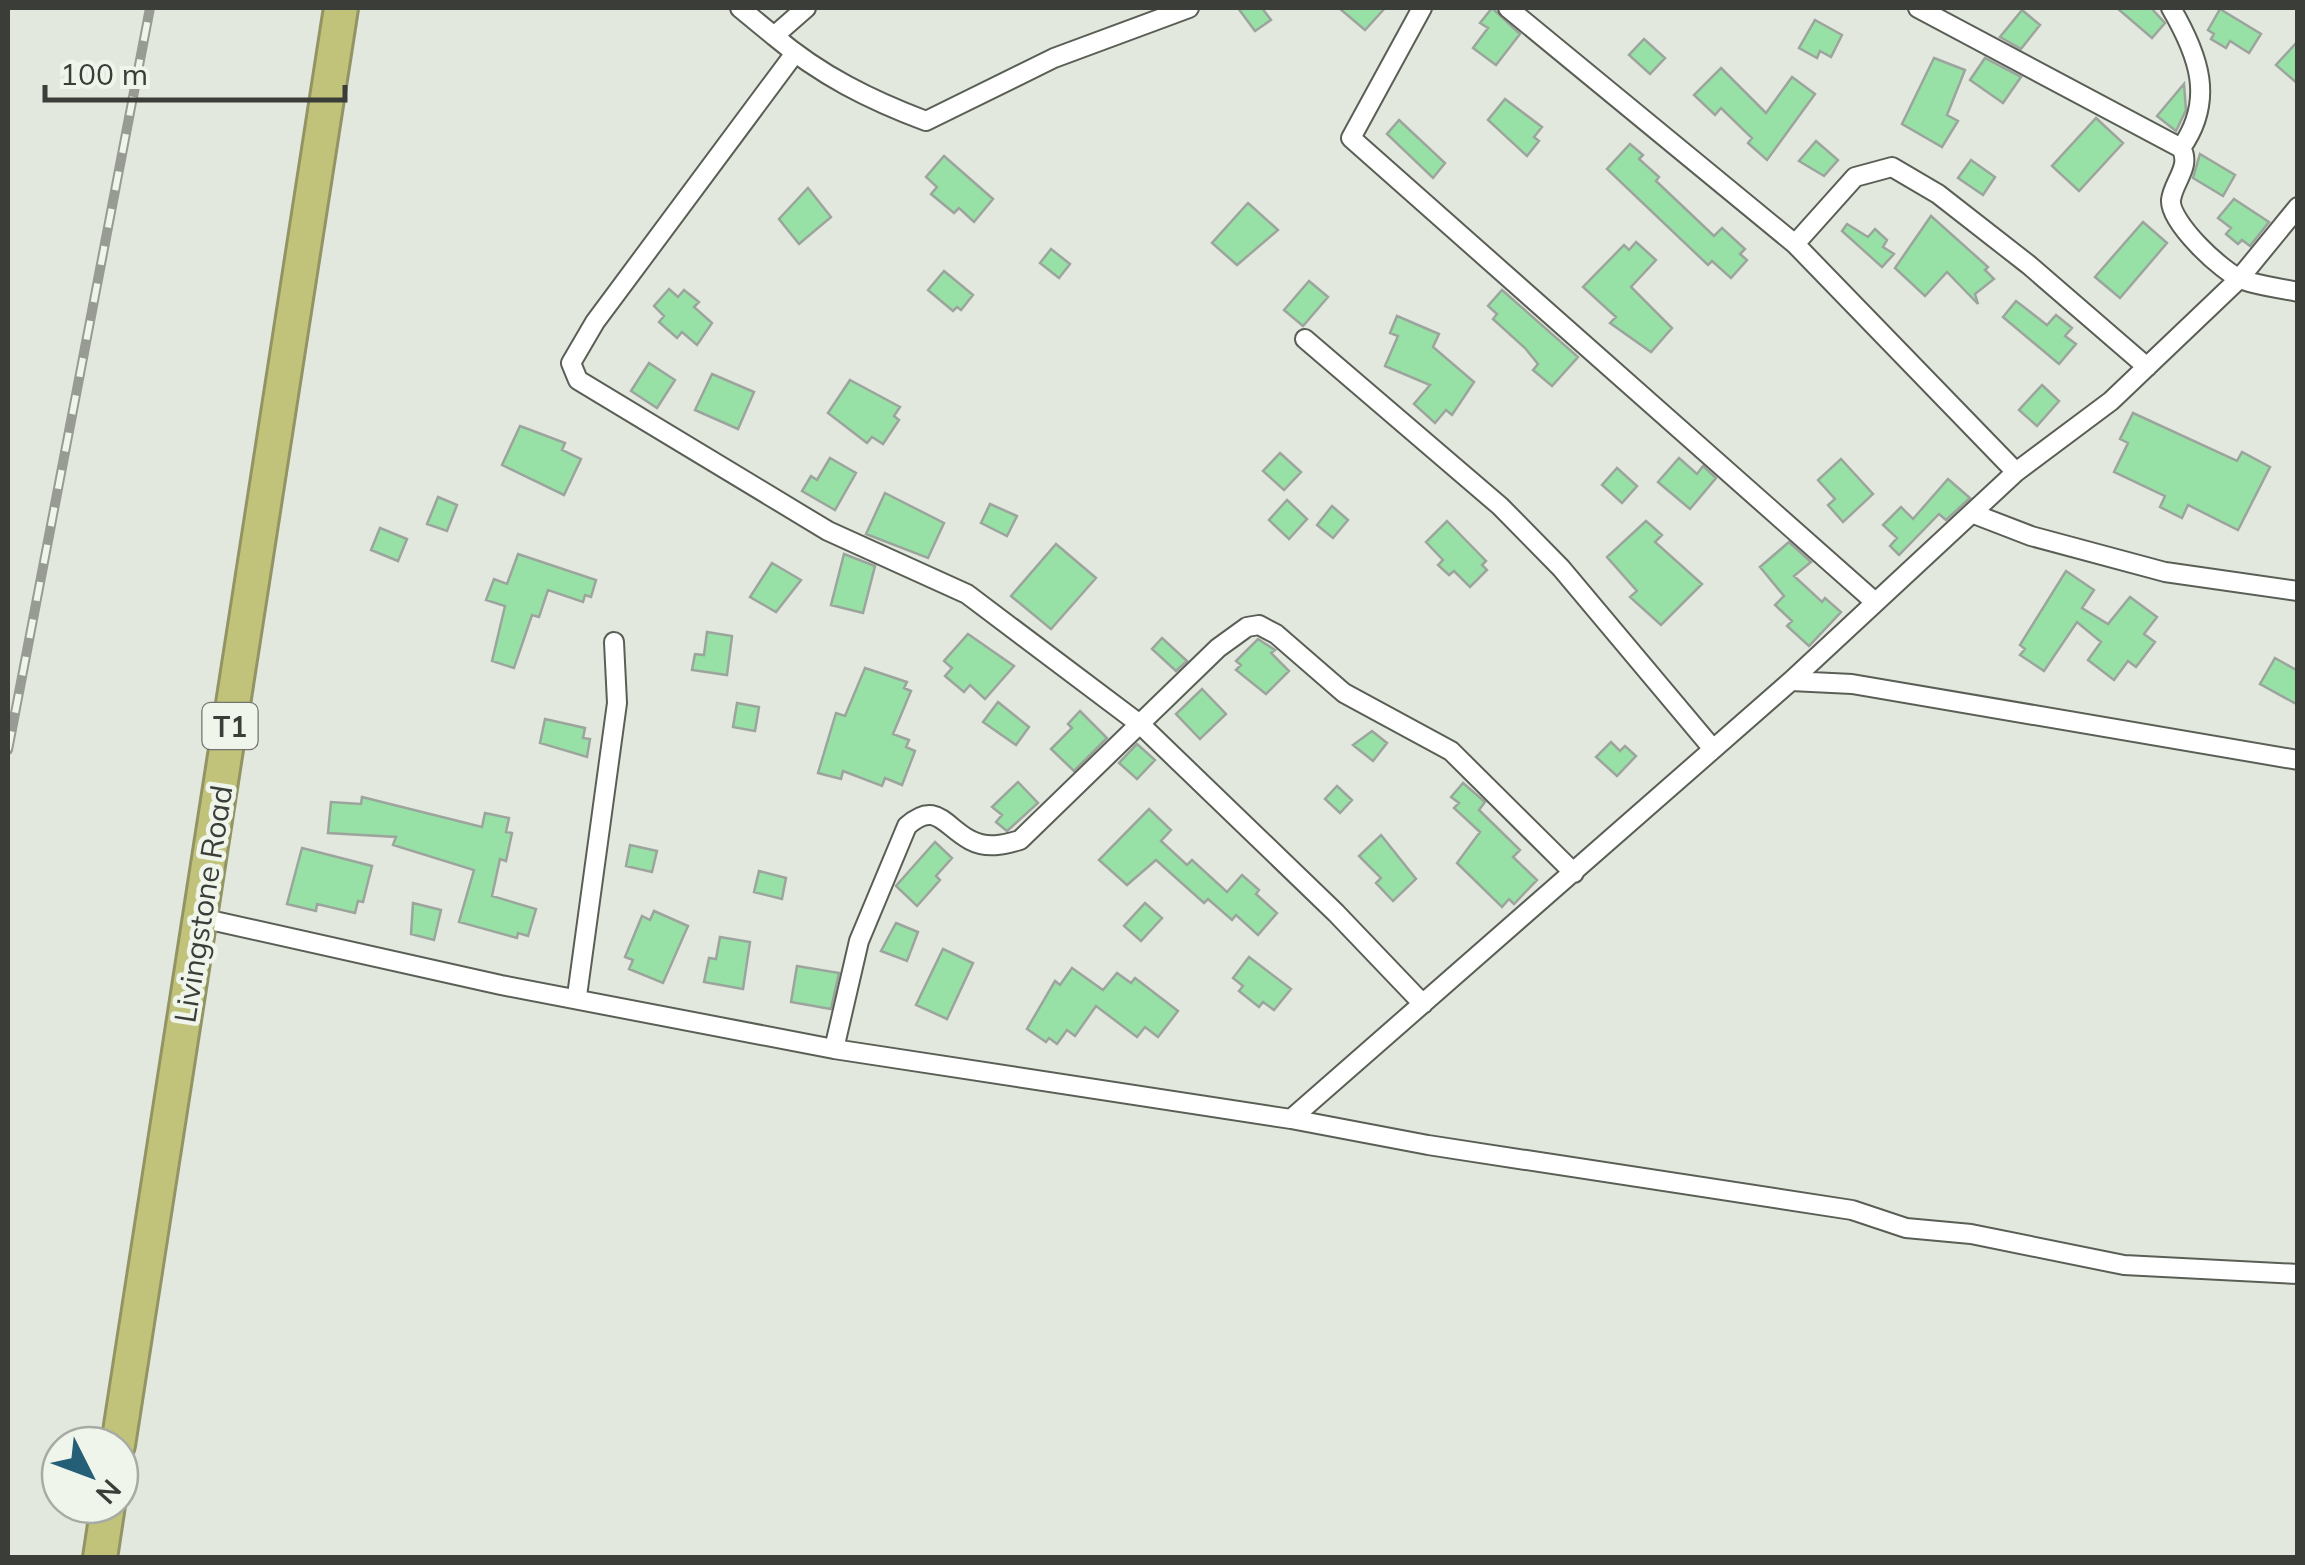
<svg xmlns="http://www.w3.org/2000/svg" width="2305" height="1565" font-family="Mulish,sans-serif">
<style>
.building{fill:#98e1a6;stroke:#9ca59d;stroke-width:2.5}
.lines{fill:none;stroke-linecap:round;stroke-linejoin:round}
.street-casing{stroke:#5a5f56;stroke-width:22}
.highway-casing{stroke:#929464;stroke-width:38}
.street{stroke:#fff;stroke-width:18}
.highway{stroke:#c1c37b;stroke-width:32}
.rail-casing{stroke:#979b93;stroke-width:10}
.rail{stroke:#eff5ea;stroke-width:6;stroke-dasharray:19;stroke-linecap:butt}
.labels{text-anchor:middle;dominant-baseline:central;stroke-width:9;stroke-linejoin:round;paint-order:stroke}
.shield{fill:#eff5ea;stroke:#71746e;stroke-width:2.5}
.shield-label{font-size:28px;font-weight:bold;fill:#3b3d39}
.street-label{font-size:30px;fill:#3b3d39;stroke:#eff5ea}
</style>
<rect width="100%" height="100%" fill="#e2e8dd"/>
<path class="building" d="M1238,8H1262L1271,20L1255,31Z
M1339,8H1385L1365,30Z
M1492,8L1520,34L1496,65L1473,48L1488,28L1480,23Z
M2117,8H2151L2165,23L2152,38Z
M2220,9L2261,34L2249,53L2230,41L2226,48L2211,39L2214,34L2208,30Z
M2022,10L2040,25L2021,49L2000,37Z
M1815,20L1842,35L1831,57L1820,51L1817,58L1799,48Z
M1644,39L1665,58L1650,74L1629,55Z
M2298,41V84L2276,65Z
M1934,58L1965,70L1947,115L1958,121L1942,147L1902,124Z
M1985,58L2021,77L2003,103L1970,80Z
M1721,68L1766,113L1792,77L1815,94L1767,160L1748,143L1752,138L1721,108L1715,115L1694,95Z
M2184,84L2186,110L2176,131L2157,116Z
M1505,99L1542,127L1534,137L1539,141L1527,156L1488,120Z
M2096,118L2123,143L2079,191L2052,166Z
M1399,120L1445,163L1433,178L1387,134Z
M1816,141L1838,160L1824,176L1799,161Z
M1630,144L1643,155L1639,159L1659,177L1656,181L1714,236L1722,228L1745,249L1740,254L1747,260L1731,278L1712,261L1708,265L1607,169Z
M2200,154L2235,175L2223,196L2193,178Z
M944,156L993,199L974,222L959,208L954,213L931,194L937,187L926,177Z
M1971,160L1995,177L1983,195L1958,178Z
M808,188L831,217L799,244L779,219Z
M2234,199L2269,222L2250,246L2242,240L2238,244L2226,234L2231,228L2218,218Z
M1248,203L1278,230L1237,265L1212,243Z
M1931,216L1988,267L1985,270L1994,279L1975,294L1978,304L1947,272L1925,296L1895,268Z
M2143,222L2167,243L2120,298L2095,277Z
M1847,224L1868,237L1875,229L1887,240L1883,247L1894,254L1882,267L1842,231Z
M1636,242L1656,260L1631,287L1672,328L1651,352L1610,323L1616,317L1583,287L1624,245L1629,250Z
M1051,249L1070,264L1059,278L1040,263Z
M944,271L973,295L961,310L957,307L953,311L928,290Z
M1309,281L1328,297L1303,326L1284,310Z
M669,289L678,297L684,290L699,302L694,307L712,323L697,345L682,332L677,338L659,322L664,316L654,306Z
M1502,290L1578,357L1552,386L1533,370L1538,364L1525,348L1493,319L1497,314L1488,306Z
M2016,301L2047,325L2056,315L2072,328L2065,336L2076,344L2059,364L2003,317Z
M1397,316L1439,334L1433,347L1474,382L1452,415L1446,410L1435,423L1414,404L1430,385L1385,366L1398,336L1390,333Z
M649,363L675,380L657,408L631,391Z
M712,374L754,392L738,429L695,410Z
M850,380L900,407L894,416L899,420L883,444L872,437L867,443L828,413Z
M2042,385L2059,401L2037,426L2019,410Z
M2133,413L2237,461L2242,452L2270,467L2238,530L2188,505L2182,518L2160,507L2165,496L2114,472L2128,443L2120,439Z
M520,426L565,443L562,450L581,459L564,495L502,465Z
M1280,453L1301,472L1284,490L1263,471Z
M830,458L856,473L835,510L802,491L811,476L817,480Z
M1679,458L1697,474L1703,466L1716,478L1690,509L1658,482Z
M1841,459L1873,494L1843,522L1828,505L1835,499L1818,480Z
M1617,468L1637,486L1622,503L1602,485Z
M1948,479L1970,498L1946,520L1939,514L1899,555L1890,546L1897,538L1883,525L1901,507L1913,519Z
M885,493L944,523L928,558L866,534Z
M438,497L457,505L447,531L427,524Z
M1287,500L1307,519L1289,539L1269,520Z
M990,504L1017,516L1007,536L981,523Z
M1332,506L1348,520L1333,538L1317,525Z
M1447,521L1486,561L1482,565L1487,570L1470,587L1454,571L1449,575L1438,565L1443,560L1426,542Z
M1646,521L1662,535L1655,542L1702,584L1661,625L1630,597L1637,591L1607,557Z
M380,528L407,539L398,561L371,550Z
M1789,542L1811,562L1794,576L1822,602L1825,598L1841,612L1809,646L1787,626L1792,621L1775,605L1784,596L1760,567Z
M1056,544L1096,578L1051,629L1011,596Z
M518,554L596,580L591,597L585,595L583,602L548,590L539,617L532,615L514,668L492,661L505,606L486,600L494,579L507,584Z
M844,554L875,566L863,613L831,605Z
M772,563L801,580L776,612L750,597Z
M2066,571L2094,590L2082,608L2108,624L2130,597L2157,617L2144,634L2155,642L2136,667L2128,661L2114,680L2088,660L2101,642L2077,622L2044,671L2020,655L2025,649L2020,645Z
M707,632L732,636L727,675L692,670L695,654L704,655Z
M968,634L1014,666L985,699L970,685L964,692L945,676L952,668L944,661Z
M1162,638L1187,661L1176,671L1152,649Z
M1258,639L1275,650L1271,653L1289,671L1266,694L1236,670L1241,665L1236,661Z
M2275,658L2298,671V705L2260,684Z
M865,668L907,682L904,688L911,691L893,734L909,740L906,747L915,751L902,785L885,778L882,786L843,771L841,779L818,773L836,713L845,716Z
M1202,689L1226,714L1200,739L1176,714Z
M998,702L1029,727L1016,745L983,722Z
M737,703L759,707L755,731L733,727Z
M1080,711L1107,738L1074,771L1051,749L1072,728L1068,724Z
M545,719L585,728L583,738L590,739L587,757L540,743Z
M1372,731L1387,743L1373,761L1353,745Z
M1611,742L1620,751L1625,746L1636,756L1617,776L1596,757Z
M1137,744L1155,760L1137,779L1119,763Z
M1018,782L1038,803L1007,831L996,822L1002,815L992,807Z
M1463,783L1485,802L1479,810L1520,850L1513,857L1537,880L1514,904L1509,899L1502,907L1457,863L1480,832L1454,808L1459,803L1451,797Z
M1337,786L1352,800L1340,813L1325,799Z
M362,797L482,827L485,813L509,818L506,832L512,833L506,861L500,859L492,896L536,909L528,936L518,933L517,938L459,922L474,870L393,845L396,837L328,833L331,802L361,804Z
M1149,809L1171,830L1161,841L1187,865L1192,860L1227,892L1242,875L1259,890L1256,894L1277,913L1258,935L1236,915L1232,920L1208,899L1204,903L1156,860L1127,885L1099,860Z
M1381,835L1416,879L1393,901L1376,883L1381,878L1359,856Z
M935,842L952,858L936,876L940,880L917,906L896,886Z
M630,845L657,851L652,872L626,866Z
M302,848L372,866L363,902L358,901L355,913L317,904L316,911L287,904Z
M759,871L786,878L782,899L754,892Z
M413,903L441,910L434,940L411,934Z
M1145,903L1162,918L1141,941L1124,926Z
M654,911L688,926L663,983L629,969L633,960L625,957L642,916L650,920Z
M896,923L918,932L907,961L881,951Z
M720,937L750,942L743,989L704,982L709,958L716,959Z
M943,949L973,963L947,1019L916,1005Z
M1249,957L1291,989L1274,1010L1263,1002L1259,1007L1239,991L1243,986L1233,978Z
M797,966L839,973L831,1009L791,1002Z
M1072,968L1103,990L1117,973L1131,983L1135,978L1178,1011L1158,1037L1145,1027L1137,1037L1096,1006L1075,1036L1067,1030L1057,1044L1049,1038L1046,1042L1027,1029L1055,981L1060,985Z"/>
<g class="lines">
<defs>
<path id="street" d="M740,8L774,36L806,8
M1422,8L1351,138L1875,602
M1508,8L1795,244L2016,472
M1918,8L2181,148C2192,166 2173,182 2171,200C2169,222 2223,273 2243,280C2260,286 2280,288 2298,292
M2171,8C2199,56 2215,100 2181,148
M774,36C820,75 870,100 926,121L1054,58L1189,8
M795,53L595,322L571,363L578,380L828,531L967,594L1141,725L1336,913L1423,1004
M1795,244L1855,177L1892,167L1938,194L2029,265L2147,367
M1305,339L1500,506L1561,568L1713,749
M1974,514L2031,536L2165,572L2298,591
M1791,681L1852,684L2298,760
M201,918L501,985L834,1049L1291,1119L1791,681L2016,472L2111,401L2239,279L2298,207
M577,996L617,703L614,642
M834,1049L859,941L907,826C936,800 944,826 970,840C987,849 1003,845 1020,840L1218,648L1247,627L1259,625L1276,634L1344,693L1451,751L1574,873
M1291,1119L1428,1145L1852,1210L1906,1228L1971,1234L2124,1265L2298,1274"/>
<path id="highway" d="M118,1445L341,8
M100,1558L108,1505"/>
</defs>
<use href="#street" class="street-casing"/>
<use href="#highway" class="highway-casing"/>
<use href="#street" class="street"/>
<use href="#highway" class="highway"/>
<defs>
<path id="rail" d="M8,750L150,8"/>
</defs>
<use href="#rail" class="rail-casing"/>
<use href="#rail" class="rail"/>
</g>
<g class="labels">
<rect class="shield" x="202.5" y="703" width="55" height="46" rx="8"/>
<g class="shield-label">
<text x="230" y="726">T1</text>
</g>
<g class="street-label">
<text transform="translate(203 904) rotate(-81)">Livingstone Road</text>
</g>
</g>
<rect width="2305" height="1565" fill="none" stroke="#3b3d39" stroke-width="20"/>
<g transform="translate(90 1475) rotate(132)"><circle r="48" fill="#eff5ea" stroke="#a7aba3" stroke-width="2.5"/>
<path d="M0-8L18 38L0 25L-18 38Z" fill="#255e77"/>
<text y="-15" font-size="28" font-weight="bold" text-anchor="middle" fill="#3b3d39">N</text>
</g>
<path d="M45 85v15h300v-15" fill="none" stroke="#3b3d39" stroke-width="5"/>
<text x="60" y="85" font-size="30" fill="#3b3d39" stroke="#eff5ea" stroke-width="8" paint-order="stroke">100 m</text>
</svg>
